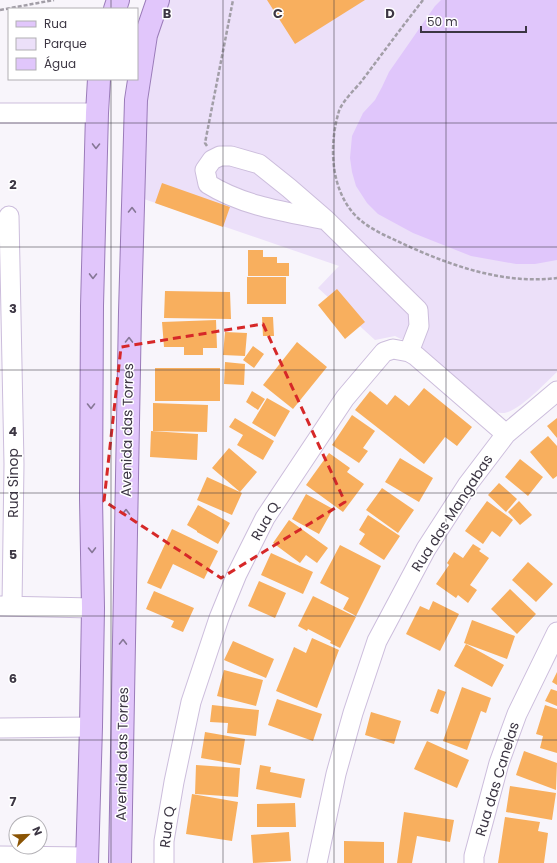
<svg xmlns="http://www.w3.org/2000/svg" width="557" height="863" font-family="Poppins,sans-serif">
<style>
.green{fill:#ece0f9}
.water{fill:#e0c6fb}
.building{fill:#f8af5e}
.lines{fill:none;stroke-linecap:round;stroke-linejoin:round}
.minor-casing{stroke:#ccbddc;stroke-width:21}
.major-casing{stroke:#9a7bb9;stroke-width:24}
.path{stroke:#a29ea7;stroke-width:2.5;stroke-dasharray:4 2;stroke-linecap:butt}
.minor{stroke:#fff;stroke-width:19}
.major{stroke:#e1c6fb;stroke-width:22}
.oneway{stroke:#867796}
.marked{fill:none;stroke:#d62828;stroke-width:3;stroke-dasharray:8 5;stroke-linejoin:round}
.grid{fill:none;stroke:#3c3643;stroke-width:1;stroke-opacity:0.55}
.labels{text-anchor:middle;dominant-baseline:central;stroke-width:3;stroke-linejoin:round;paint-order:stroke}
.street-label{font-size:14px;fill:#3c3643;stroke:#fff}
.grid-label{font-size:13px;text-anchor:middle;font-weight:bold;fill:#3c3643;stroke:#fff;stroke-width:3;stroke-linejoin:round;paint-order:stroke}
</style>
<rect width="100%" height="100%" fill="#f8f5fb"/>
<path class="green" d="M162,0H557V372C546,382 517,414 502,413C498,413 494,411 490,410L409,343L395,336L375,340L318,288L339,266L141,198L144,121Z"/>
<path class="water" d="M441,0H557V260L535,264H516L471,256L413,233L378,214L367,203L356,186L352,172L350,158L352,136L363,113L375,100L382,87L389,72L435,6Z"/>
<path class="building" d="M267,0H365L295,44Z
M162,183L230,207L223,227L155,203Z
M248,250H263V257H277V263H289V276H248Z
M247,277H286V304H247Z
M337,289L365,322L345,339L318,305Z
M165,291L230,292L231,319L164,318Z
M262,317H273L274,336H263Z
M216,320L217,348H203V355H184V347H164L162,322Z
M225,332L247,333L245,356L223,355Z
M297,342L327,367L293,409L263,385Z
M253,346L264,354L254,368L243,360Z
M225,362L245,364L244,385L224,384Z
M155,368H220V401H155Z
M424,388L472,427L457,446L445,437L424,464L355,410L370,391L387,405L395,395L409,406Z
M252,391L265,399L258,410L246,402Z
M267,398L290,411L275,437L252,423Z
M153,403L208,405L207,432L153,431Z
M352,415L375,431L363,448L368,451L359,463L332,445Z
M235,418L274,441L263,460L237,445L243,435L229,427Z
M557,418V438L547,426Z
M151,431L198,434L197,460L150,457Z
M548,436L557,446V476L553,479L530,452Z
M229,448L257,472L240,492L212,468Z
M329,453L350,468L347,472L364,484L343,512L306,485Z
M400,458L433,478L419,502L385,482Z
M520,459L543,477L528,496L505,477Z
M207,477L242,493L232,515L197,500Z
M499,483L517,499L506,512L488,495Z
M382,488L414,510L398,533L366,510Z
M306,494L333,509L319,534L292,519Z
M487,501L513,520L500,537L492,531L483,544L465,531Z
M519,501L532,515L520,525L508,512Z
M198,505L230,523L218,544L197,532V531L187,525Z
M368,515L400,536L384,560L359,544L365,534L359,530Z
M289,520L328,548L317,563L306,555L300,563L273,543Z
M172,529L218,551L204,579L173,564L161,589L147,583Z
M473,544L481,549L479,551L489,558L470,585L477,590L468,603L458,595L456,598L436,584L449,565L447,563L454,552L463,558Z
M340,545L381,566L356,616L343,609L349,598L320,583Z
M271,553L313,572L303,594L261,575Z
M528,562L553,584L536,602L512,580Z
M259,581L286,593L275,618L248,606Z
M510,589L536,614L517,634L491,609Z
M154,591L194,608L183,632L171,627L174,621L146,609Z
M313,596L356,617L340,648L330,643L331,641L308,629L307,631L298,626Z
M433,601L459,614L440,651L406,634L420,606L429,610Z
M472,620L515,636L507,659L464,643Z
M312,638L339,650L317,708L276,691L294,647L306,653Z
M233,641L274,659L266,678L224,660Z
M466,644L504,665L492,687L454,666Z
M224,670L263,680L256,706L217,696Z
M557,672V685L552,682Z
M462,687L491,698L486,713L481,711L467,750L443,741Z
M438,689L446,692L438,714L430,711Z
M551,689L557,691V706L545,701Z
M277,699L322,714L313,741L268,725Z
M212,705L259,710L256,736L227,733L228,723L210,722Z
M545,705L557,709V753L540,748L543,736L536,734Z
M371,712L401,721L394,744L365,735Z
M205,732L245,739L241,765L201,758Z
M427,741L469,760L457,788L414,769Z
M524,751L557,763L556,790L516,775Z
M196,765L240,768L238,797L195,794Z
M260,765L271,767L270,772L305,779L301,798L256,789Z
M510,786L556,793L552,820L506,812Z
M192,794L238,802L232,841L186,834Z
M295,803L296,827H257V804Z
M404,812L454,820L450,842L417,836L412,863H397Z
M505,817L540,822L538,831L548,833L544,863H498Z
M289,832L291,861L253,863L251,835Z
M344,841L384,842V863H344Z"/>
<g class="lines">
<defs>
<path id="minor" d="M0,113H97
M9,216L14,464L12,606
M326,220C286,212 243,206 208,184L205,170L212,160L220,156H231L259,164L289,188L326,220L418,310L419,326L409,352
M0,606L93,608
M0,728L91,727
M0,856L87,857
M164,863V841L174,782L191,702L219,618L237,574L265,518L345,398L384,352L393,349L409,352L416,356L506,434
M317,863L336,774L353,713L377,641L426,549L468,484L506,434L557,391
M474,863V856L499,763L517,714L557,632"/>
<path id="major" d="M115,9L118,0
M87,863L91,727L93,608L91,498L92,306L97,113L99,79
M120,863L130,312L136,100L146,35L158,0"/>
</defs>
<use href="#minor" class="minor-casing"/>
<use href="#major" class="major-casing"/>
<path class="path" d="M423,0C402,27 382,54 361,82C355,89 342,102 339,111C329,144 330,187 354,214C366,227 382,234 397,241C446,264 502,285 557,278
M0,10L54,0
M207,146L205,143L233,0"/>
<use href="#minor" class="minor"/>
<use href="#major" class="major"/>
</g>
<defs><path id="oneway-chevron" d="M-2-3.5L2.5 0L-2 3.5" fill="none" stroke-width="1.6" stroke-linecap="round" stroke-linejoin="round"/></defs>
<g class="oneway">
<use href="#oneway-chevron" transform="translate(96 146) rotate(91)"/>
<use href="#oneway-chevron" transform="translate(132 210) rotate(-89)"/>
<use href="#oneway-chevron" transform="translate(93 276) rotate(91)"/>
<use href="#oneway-chevron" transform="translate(129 340) rotate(-89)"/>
<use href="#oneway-chevron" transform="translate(91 406) rotate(90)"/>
<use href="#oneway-chevron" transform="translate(126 512) rotate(-89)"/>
<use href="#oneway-chevron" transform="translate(92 550) rotate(89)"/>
<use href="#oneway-chevron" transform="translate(123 642) rotate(-89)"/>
</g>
<path class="marked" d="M263,324L345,502L221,578L104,501L121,347Z"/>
<path class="grid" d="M111,0V9M223,0V863M334,0V863M446,0V863M111,79V863M0,123H557M0,247H557M0,370H557M0,493H557M0,616H557M0,740H557"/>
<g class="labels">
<g class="street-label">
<text transform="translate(127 430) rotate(-89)">Avenida das Torres</text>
<text transform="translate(13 483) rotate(-90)">Rua Sinop</text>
<text transform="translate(452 513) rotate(-57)">Rua das Mangabas</text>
<text transform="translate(265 521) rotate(-60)">Rua Q</text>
<text transform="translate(122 754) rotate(-89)">Avenida das Torres</text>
<text transform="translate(497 779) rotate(-73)">Rua das Canelas</text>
<text transform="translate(167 827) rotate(-83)">Rua Q</text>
</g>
</g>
<g class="grid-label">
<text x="167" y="18">B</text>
<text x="278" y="18">C</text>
<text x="390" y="18">D</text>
<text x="13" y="189">2</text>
<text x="13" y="313">3</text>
<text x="13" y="436">4</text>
<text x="13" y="559">5</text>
<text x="13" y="683">6</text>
<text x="13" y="806">7</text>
</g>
<rect x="8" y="8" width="130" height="72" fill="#ffffff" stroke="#b1afb4"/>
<rect x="16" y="21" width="20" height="6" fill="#e1c6fb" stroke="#b1afb4"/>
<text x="44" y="28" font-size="12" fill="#3c3643">Rua</text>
<rect x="16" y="38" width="20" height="12" fill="#ece0f9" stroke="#b1afb4"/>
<text x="44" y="48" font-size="12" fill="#3c3643">Parque</text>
<rect x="16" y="58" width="20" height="12" fill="#e0c6fb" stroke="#b1afb4"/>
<text x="44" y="68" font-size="12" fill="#3c3643">Água</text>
<g transform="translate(28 835) rotate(67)"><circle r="19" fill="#ffffff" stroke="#b1afb4"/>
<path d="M0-3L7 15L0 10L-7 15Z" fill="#8a5404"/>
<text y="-6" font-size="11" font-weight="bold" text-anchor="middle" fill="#3c3643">N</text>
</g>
<path d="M421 26v6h105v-6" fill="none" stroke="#3c3643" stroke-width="2"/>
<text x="427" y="26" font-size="12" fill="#3c3643" stroke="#ffffff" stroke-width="3" paint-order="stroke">50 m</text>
</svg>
